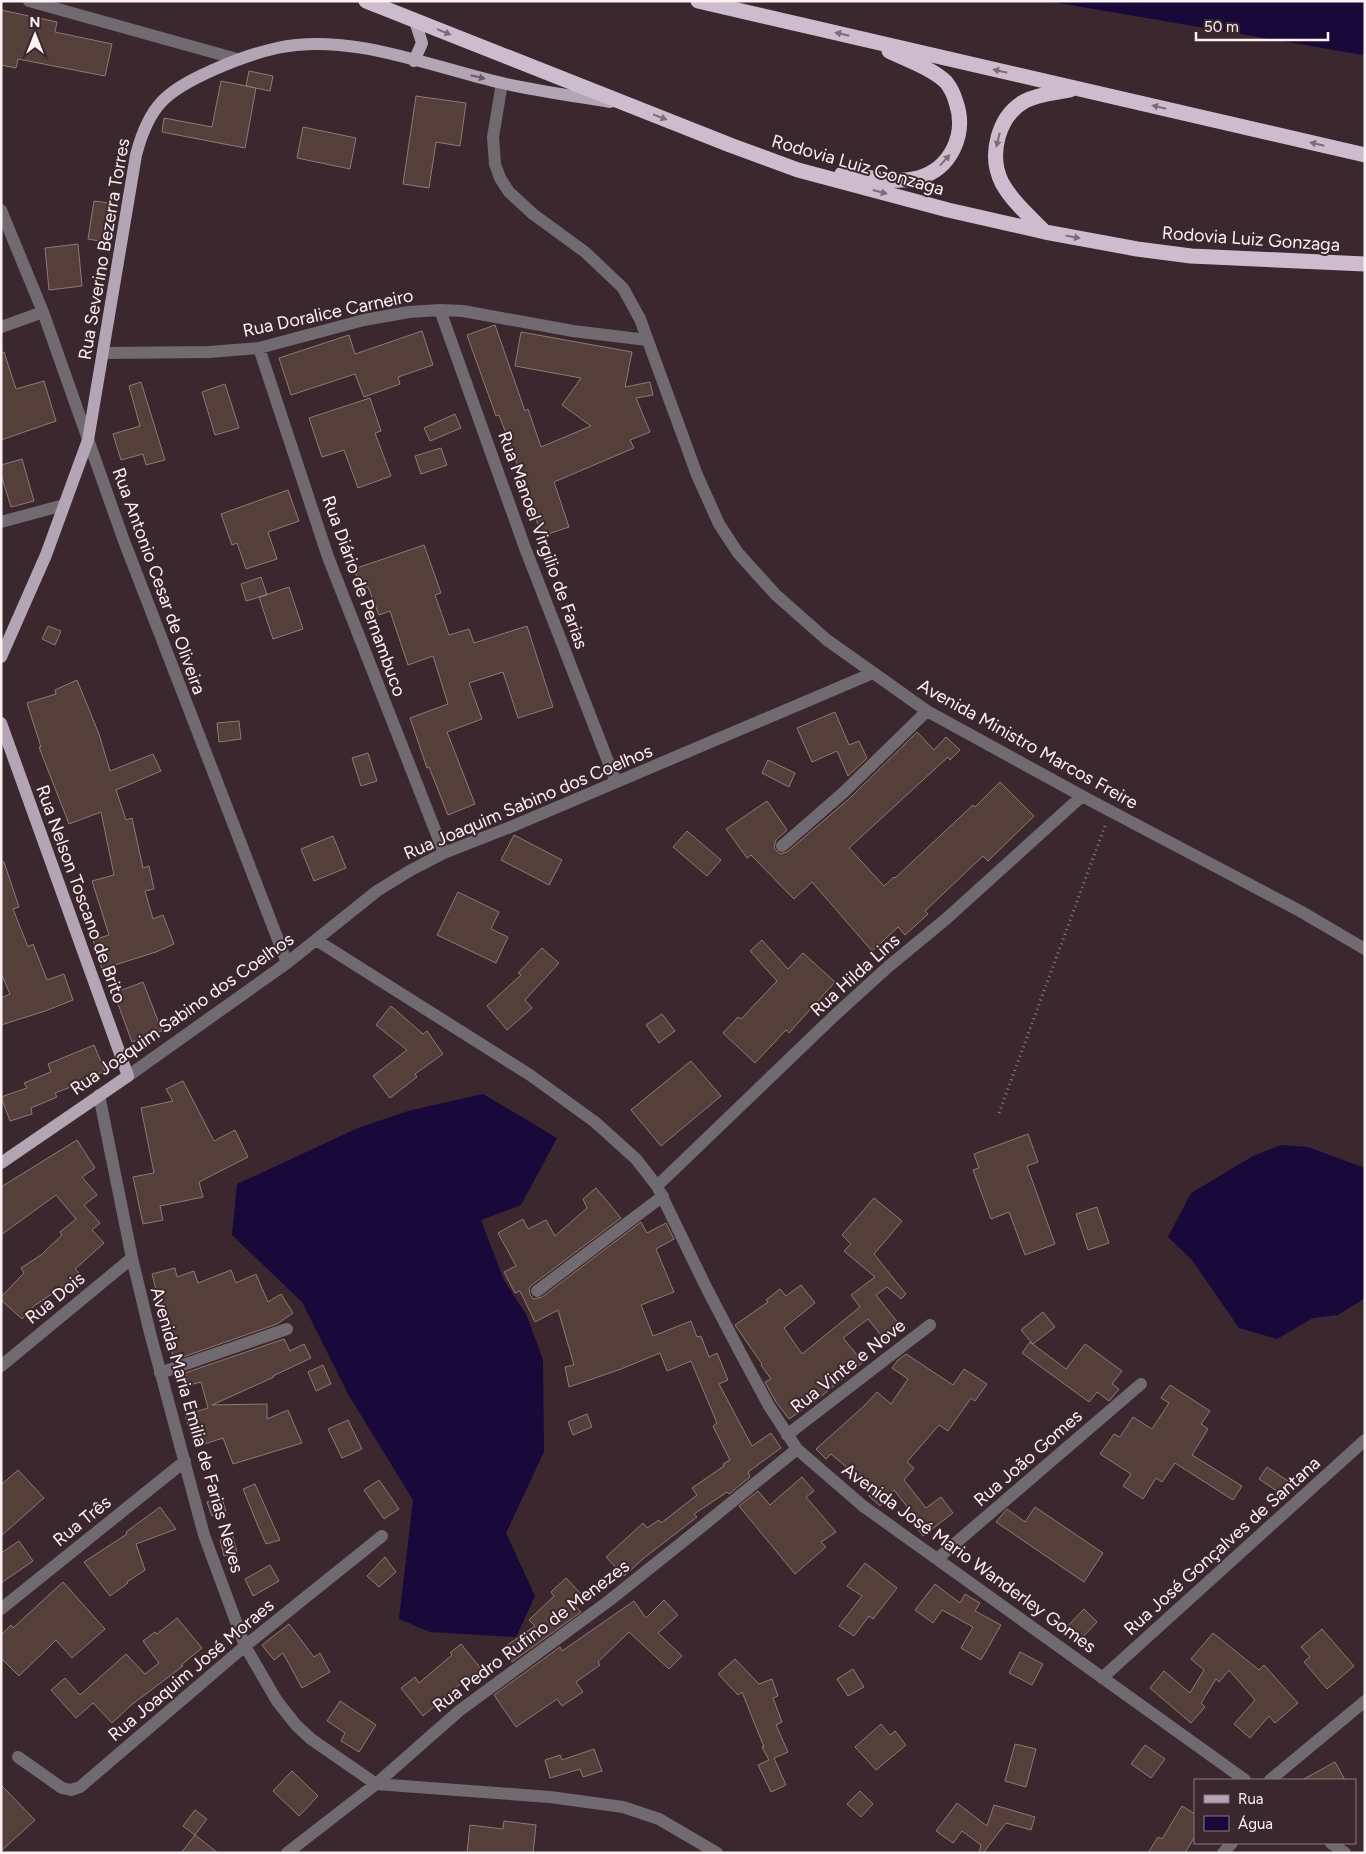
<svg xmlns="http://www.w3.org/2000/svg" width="1366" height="1854" font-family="Figtree,sans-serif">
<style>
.water{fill:#19083a}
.building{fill:#543f3b;stroke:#917974}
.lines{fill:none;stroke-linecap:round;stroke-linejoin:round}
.path{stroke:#8e7e83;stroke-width:3;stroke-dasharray:1 4;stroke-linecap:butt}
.minor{stroke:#716a71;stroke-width:12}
.major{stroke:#b3a5b4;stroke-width:12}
.highway{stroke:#cdbcce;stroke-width:15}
.oneway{fill:#7d6b76}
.oneway2{fill:#6b5a64}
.labels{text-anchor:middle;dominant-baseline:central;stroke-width:4;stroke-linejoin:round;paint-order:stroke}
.street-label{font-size:18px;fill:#fef1f4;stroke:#3b282e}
</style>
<rect width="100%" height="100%" fill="#3b282e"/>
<path class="water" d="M1047,1H1365V51L1363,55Z
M483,1094L557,1138L521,1205L481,1220L504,1280L527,1316L543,1360L544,1452L506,1533L535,1596L516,1637L430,1632L399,1619L413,1500L348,1394L302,1302L232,1235L237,1184L358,1128L408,1111Z
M1281,1145L1308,1147L1365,1168V1298L1338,1315L1313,1318L1277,1339L1239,1328L1192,1260L1168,1237L1191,1193L1253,1156Z"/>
<path class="building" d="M1,10L57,22L55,32L112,44L105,76L18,59L16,68L1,65Z
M249,71L273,76L270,91L246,86Z
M221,81L256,88L245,148L162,132L164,118L212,127Z
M416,96L466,103L460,146L436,142L429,188L403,184Z
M303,127L356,138L350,169L297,158Z
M94,201L110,203L104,242L88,239Z
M78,244L82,286L49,290L45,248Z
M495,325L525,411L528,409L541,447L591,426L562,405L581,378L515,366L521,332L632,352L625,387L650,382L653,395L636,398L650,432L630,440L634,448L554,482L569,527L542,536L514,455L499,415L496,416L467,335Z
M422,331L433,365L398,377L400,384L364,397L355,374L291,395L279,358L349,335L355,354Z
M4,352L16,389L44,381L56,421L1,440V353Z
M141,382L165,460L146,465L143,454L121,460L113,434L140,426L129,386Z
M225,384L239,428L215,435L202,392Z
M370,398L381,431L375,433L391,476L358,488L344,450L322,457L309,418Z
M455,414L461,428L430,441L424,428Z
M441,448L447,465L421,474L415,456Z
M22,459L34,501L11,507L1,475V465Z
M288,490L299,521L268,532L277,559L246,569L237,543L232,545L221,514Z
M424,545L441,593L435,595L449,635L469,629L474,643L527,626L553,707L518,718L503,672L469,683L482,719L447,732L475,804L448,815L429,767L427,768L410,718L448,704L433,656L408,665L390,611L379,615L368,587L361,589L354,569Z
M261,577L267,595L246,601L241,584Z
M289,587L303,629L273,639L259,597Z
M48,626L61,631L55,645L42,639Z
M77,680L99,734L110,771L153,754L161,771L116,790L126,820L132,818L143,868L149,866L154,889L145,891L153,919L163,915L174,944L156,952L102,969L93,940L109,935L92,881L114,875L101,812L69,824L39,747H41L27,703L56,694L55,690Z
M835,712L849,745L859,741L867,758L848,776L837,751L812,762L797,728Z
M239,721L241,739L219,742L217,723Z
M917,732L934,750L946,737L960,750L950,760L948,757L849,848L884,886L894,877L895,878L973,805L975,807L1000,782L1034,816L988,861L983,856L925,911L928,914L905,935L898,927L872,951L812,882L794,899L751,855L747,858L726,829L767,801L787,830L776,840L774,848L780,854L787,852L850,798Z
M368,753L377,781L361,786L352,758Z
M768,760L795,773L789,787L762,773Z
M687,831L721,860L707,876L673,847Z
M514,835L562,860L549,885L501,860Z
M333,836L346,868L314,881L301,849Z
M1,862H4L19,907L13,909L28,947L33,944L47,980L64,974L73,1000L45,1011L1,1025V998L10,994L1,973Z
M458,892L499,912L491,929L508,937L496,963L437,935Z
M762,940L788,969L803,953L835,982L789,1033L786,1030L755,1063L723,1033L738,1017L741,1019L777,981L750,951Z
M542,948L559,963L525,1000L532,1008L507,1030L487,1006L521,975L518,973Z
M143,982L162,1031L132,1042L114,993Z
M391,1006L423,1034L427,1031L443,1054L415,1074L417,1077L390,1098L373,1076L407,1050L376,1025Z
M662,1014L675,1031L659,1043L646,1025Z
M94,1045L105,1071L80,1081L81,1083L55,1093L57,1097L31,1108L32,1114L10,1121L1,1097L27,1088L24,1083L51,1072L48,1064Z
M691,1061L721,1096L661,1146L631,1110Z
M183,1081L214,1141L235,1130L248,1157L199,1182L203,1197L160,1206L163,1220L143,1224L133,1177L154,1173L141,1108L173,1101L166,1089Z
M1028,1134L1038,1162L1027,1166L1055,1244L1025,1255L1009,1212L991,1219L973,1170L979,1168L974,1154Z
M77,1140L95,1168L82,1177L97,1195L84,1205L100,1223L92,1230L104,1243L75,1269L81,1275L67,1287L65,1285L34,1306L22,1319L1,1300V1297L24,1273L21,1268L41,1255L62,1235L60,1232L76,1219L56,1195L1,1235V1187Z
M596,1188L621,1218L532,1285L529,1288L530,1295L534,1299L542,1297L641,1222L647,1233L666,1223L674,1239L656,1249L674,1292L641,1305L653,1336L691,1321L697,1337L701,1336L709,1357L717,1353L728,1380L719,1384L752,1446L771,1433L781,1448L748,1472L750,1477L729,1494L727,1492L694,1514L697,1517L644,1558L624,1576L606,1557L643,1523L647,1528L659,1520L661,1523L697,1495L692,1488L724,1466L723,1464L730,1460L713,1426L717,1423L691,1361L667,1371L660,1353L621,1369L569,1387L565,1367L574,1365L558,1310L535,1322L520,1291L515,1293L504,1272L516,1266L498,1233L523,1219L528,1229L546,1220L555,1236L587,1208L583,1199Z
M874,1198L902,1221L874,1254L906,1294L901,1299L887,1287L876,1295L902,1328L885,1340L868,1319L843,1338L863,1362L818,1399L789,1419L776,1402L765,1382L771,1379L761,1365L762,1364L735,1325L768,1302L766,1300L780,1289L786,1296L801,1285L815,1303L784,1328L802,1354L860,1307L851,1295L875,1277L844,1251L851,1244L842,1235Z
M1097,1207L1109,1243L1088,1250L1076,1214Z
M175,1268L177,1277L194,1271L198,1283L231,1270L236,1283L256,1274L268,1302L281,1294L293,1313L277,1324L180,1358L179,1356L173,1357L152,1274Z
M1043,1312L1055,1327L1033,1344L1021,1330Z
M284,1339L290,1351L304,1344L311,1358L273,1376L274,1377L212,1405L267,1404V1419L288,1410L302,1443L233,1464L223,1438L195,1447L185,1415L208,1408L201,1382L189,1385L185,1373Z
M1030,1342L1066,1369L1085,1344L1122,1371L1112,1384L1119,1389L1109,1401L1097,1392L1089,1402L1022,1353Z
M906,1354L953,1385L964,1369L987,1384L975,1401L971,1398L948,1431L939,1425L907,1462L914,1468L904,1480L926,1508L941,1497L953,1513L923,1536L911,1520L915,1517L894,1490L880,1506L869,1496L872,1493L861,1484L863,1481L831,1454L826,1459L816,1449L864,1406L877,1392L891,1404L908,1379L892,1368L898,1360Z
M323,1365L331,1384L316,1391L308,1372Z
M1170,1385L1210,1411L1201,1424L1208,1429L1192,1455L1242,1486L1233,1500L1175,1463L1162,1482L1156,1478L1143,1499L1123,1486L1131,1474L1100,1454L1114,1434L1120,1437L1133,1417L1152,1429L1169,1403L1161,1398Z
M587,1414L592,1427L573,1435L568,1422Z
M348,1420L362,1449L342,1458L328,1429Z
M1267,1467L1291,1483L1283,1495L1259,1479Z
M18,1470L44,1498L1,1536V1485Z
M802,1477L814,1491L806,1497L836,1532L821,1542L826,1547L795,1574L739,1506L758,1491L770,1505Z
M379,1480L399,1509L384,1519L364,1490Z
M255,1484L280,1540L266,1544L258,1526L243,1489Z
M221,1496L226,1511L212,1516L207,1502Z
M160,1507L176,1529L136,1544L145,1570L127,1582L128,1583L110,1596L84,1562L127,1534L126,1532Z
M1035,1507L1103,1553L1084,1582L996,1522L1007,1509L1025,1522Z
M233,1537L237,1552L224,1556L220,1540Z
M19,1541L33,1561L1,1583V1553Z
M385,1557L396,1572L379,1587L367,1576Z
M865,1563L897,1588L873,1619L869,1616L854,1636L839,1626L862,1596L847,1586Z
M270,1565L279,1581L253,1596L245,1579Z
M566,1578L583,1596L574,1605L581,1612L512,1662L503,1648L535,1626L529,1620L554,1596L551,1592Z
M63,1582L105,1629L72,1658L56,1640L19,1676L1,1658V1635L11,1625L13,1628Z
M935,1584L960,1603L965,1594L980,1603L975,1611L1001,1625L981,1660L961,1648L973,1627L942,1610L933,1623L915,1610Z
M664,1600L678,1615L658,1633L682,1656L669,1669L629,1632L598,1662L600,1665L576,1682L583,1692L562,1706L557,1699L516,1727L494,1695L560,1647L562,1651L634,1601L646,1618Z
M1084,1609L1097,1622L1080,1640L1067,1627Z
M177,1618L202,1648L181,1665L183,1666L130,1706L112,1723L93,1703L76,1718L51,1690L65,1678L80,1695L126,1654L145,1674L159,1663L143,1641L155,1632L157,1634Z
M289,1624L314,1657L320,1653L330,1672L302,1688L283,1653L274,1660L262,1645Z
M1322,1629L1354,1666L1327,1689L1304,1662L1310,1657L1301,1647Z
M1213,1633L1259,1670L1264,1665L1298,1703L1275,1723L1269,1716L1250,1738L1234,1724L1255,1700L1229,1670L1219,1682L1216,1679L1201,1703L1205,1707L1191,1723L1150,1688L1164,1671L1190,1693L1204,1670L1191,1659Z
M461,1644L482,1670L472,1679L470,1676L423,1716L401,1688L415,1677L419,1683L452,1655L450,1653Z
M1020,1652L1043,1664L1032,1685L1009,1673Z
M735,1659L759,1684L772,1679L778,1696L773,1698L782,1722L776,1725L788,1752L774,1758L786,1785L771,1792L758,1765L769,1760L762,1747H764L742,1692L738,1695L718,1674Z
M853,1669L864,1687L848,1696L837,1679Z
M340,1701L376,1725L359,1752L341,1741L345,1733L327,1721Z
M881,1724L890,1735L895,1731L906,1745L876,1770L855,1747Z
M1015,1744L1036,1749L1026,1787L1005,1781Z
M1145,1745L1165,1759L1151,1778L1131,1764Z
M594,1749L602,1771L583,1777L580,1769L550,1778L545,1760L560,1755L562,1760Z
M1335,1762L1345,1780H1302Z
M292,1771L318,1796L299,1816L273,1791Z
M1,1785L35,1820L1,1851Z
M860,1791L873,1804L861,1817L847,1804Z
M957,1803L987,1826L994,1805L1035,1817L1031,1830L1006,1823L983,1853H979L981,1845L962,1831L953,1843L936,1831Z
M1182,1806L1195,1814V1836L1185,1853H1148L1158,1837L1162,1839Z
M195,1810L207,1819L195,1835L183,1826Z
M504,1821L536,1825L533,1853H467L470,1825L503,1829Z
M195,1835L218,1853H181Z"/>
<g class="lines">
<path class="path" d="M999,1113L1106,823"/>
<path class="minor" d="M29,1L237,59
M502,83L493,137L495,164L500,178L509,192L533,214L585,252L623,288L640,319L697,475L719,524L738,553L776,595L827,640L927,711L1082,796L1300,911L1365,949
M1,210L43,312L124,541L287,963
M440,310L525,548L616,782
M1,327L43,312
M259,348L328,557L444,853
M104,353L209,352L259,348L364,320L409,312L440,310L463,311L573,331L647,340
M1,522L64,505
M782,846L844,792L927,711
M316,940L530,1075L595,1122L636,1159L657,1186L706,1287L741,1354L769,1406L797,1449L863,1506L1245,1780
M128,1076L287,963L377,891L411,870L444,853L513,826L873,673
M99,1095L132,1258L150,1333L204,1535L245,1646L277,1701L296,1725L311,1739L376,1784L550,1797L623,1807L659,1819L717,1853
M657,1186L834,1016L889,966L946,919L1082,796
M537,1291L663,1196
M1,1366L132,1258
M160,1373L287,1329
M787,1435L930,1325
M937,1559L1141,1384
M1,1609L185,1461
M1102,1678L1365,1440
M18,1757L62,1788L71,1790L80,1787L245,1646L382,1536
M1270,1780L1365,1701
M1331,1843L1345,1853
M287,1853L376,1784L459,1711L610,1600L700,1528L797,1449
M1223,1853L1232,1843"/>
<path class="major" d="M414,61L422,43L415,21
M1,657L46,555L88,440L136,155C149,105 166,91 213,70C233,61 255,53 277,48C351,32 431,67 502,83C538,91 574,96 610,102
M1,723L128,1076L1,1163"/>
<path class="highway" d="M366,1L730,145L798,170L948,210L1045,232L1137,249L1191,256L1365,264
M698,1L1365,155
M842,174C866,176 894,184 918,178C951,169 967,134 956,102C954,95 951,88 946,82C931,68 907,60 889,51
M1045,232C1030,217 1012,201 1002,183C988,155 998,116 1025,101C1038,94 1055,93 1070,90"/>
</g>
<defs><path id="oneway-solid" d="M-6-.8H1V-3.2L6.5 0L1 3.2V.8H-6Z" transform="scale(1.25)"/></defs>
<g class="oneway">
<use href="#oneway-solid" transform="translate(444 32) rotate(22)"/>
<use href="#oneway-solid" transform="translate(842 34) rotate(-167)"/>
<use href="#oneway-solid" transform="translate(1000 71) rotate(-167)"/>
<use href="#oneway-solid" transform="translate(1159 107) rotate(-167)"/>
<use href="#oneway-solid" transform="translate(660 117) rotate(21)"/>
<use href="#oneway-solid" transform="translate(998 140) rotate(103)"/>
<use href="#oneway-solid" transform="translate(1317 144) rotate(-167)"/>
<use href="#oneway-solid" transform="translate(945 160) rotate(-48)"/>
<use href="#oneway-solid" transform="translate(880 192) rotate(15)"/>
<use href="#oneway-solid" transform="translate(1073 237) rotate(11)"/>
</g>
<use class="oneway2" href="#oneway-solid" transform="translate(478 77) rotate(14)"/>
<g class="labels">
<g class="street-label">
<text transform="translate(858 165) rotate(16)">Rodovia Luiz Gonzaga</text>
<text transform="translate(1251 239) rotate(4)">Rodovia Luiz Gonzaga</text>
<text transform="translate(104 249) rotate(-80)">Rua Severino Bezerra Torres</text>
<text transform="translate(328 313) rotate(-12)">Rua Doralice Carneiro</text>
<text transform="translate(543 540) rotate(70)">Rua Manoel Virgilio de Farias</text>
<text transform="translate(159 581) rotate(70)">Rua Antonio Cesar de Oliveira</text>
<text transform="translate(364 596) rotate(70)">Rua Diário de Pernambuco</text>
<text transform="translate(1028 744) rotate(29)">Avenida Ministro Marcos Freire</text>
<text transform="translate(528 802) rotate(-23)">Rua Joaquim Sabino dos Coelhos</text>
<text transform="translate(81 894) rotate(70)">Rua Nelson Toscano de Brito</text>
<text transform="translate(855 975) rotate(-42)">Rua Hilda Lins</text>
<text transform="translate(182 1014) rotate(-35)">Rua Joaquim Sabino dos Coelhos</text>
<text transform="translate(55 1298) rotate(-39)">Rua Dois</text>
<text transform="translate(848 1366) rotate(-38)">Rua Vinte e Nove</text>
<text transform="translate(197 1430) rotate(74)">Avenida Maria Emilia de Farias Neves</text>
<text transform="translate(1028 1458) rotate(-41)">Rua João Gomes</text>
<text transform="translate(82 1521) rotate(-39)">Rua Três</text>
<text transform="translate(1222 1546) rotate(-42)">Rua José Gonçalves de Santana</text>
<text transform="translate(969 1558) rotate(36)">Avenida José Mario Wanderley Gomes</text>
<text transform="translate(531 1636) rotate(-37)">Rua Pedro Rufino de Menezes</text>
<text transform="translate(191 1670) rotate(-40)">Rua Joaquim José Moraes</text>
</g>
</g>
<rect width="1366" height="1854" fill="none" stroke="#fef1f4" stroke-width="5"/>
<rect x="1194" y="1779" width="162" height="65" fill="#3b282e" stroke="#89787d"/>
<rect x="1204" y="1795" width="25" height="8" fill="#b3a5b4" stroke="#89787d"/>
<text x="1238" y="1804" font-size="15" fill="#fef1f4">Rua</text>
<rect x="1204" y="1816" width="25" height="15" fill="#19083a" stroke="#89787d"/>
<text x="1238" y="1829" font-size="15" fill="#fef1f4">Água</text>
<g transform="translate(35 35)" stroke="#3b282e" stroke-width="4" paint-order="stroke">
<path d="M0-4L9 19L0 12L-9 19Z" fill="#fef1f4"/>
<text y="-8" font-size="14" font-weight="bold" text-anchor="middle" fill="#fef1f4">N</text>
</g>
<path d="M1196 32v8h132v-8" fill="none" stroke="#fef1f4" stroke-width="2.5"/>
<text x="1204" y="32" font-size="15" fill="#fef1f4" stroke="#3b282e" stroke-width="4" paint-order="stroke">50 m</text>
</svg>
